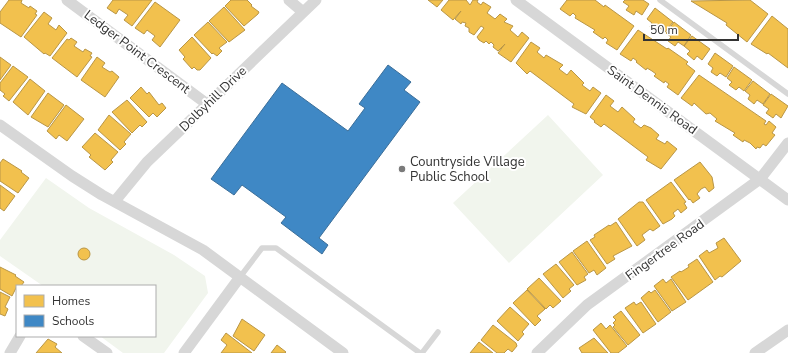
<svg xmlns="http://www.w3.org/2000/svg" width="788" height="353" font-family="'Nunito Sans',sans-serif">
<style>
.green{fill:#f1f5ed}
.homes{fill:#f2c14e;stroke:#b99646}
.schools{fill:#3f88c5;stroke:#3b6e99}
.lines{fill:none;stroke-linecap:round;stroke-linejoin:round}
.lane{stroke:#d7d7d7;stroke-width:5.5}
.street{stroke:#d7d7d7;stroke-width:11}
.poi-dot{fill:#7a7a7a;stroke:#fff;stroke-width:1.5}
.labels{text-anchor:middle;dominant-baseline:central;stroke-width:4;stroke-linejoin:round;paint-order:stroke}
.street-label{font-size:13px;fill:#333;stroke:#fff}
.poi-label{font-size:13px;fill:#333;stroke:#fff;text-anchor:start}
</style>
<rect width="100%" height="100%" fill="#fff"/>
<path class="green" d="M548,115L603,175L509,263L453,203Z
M46,178L89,208L174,255L205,276L208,293L164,353H123L100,336H155V286H43L0,256V240Z"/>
<path class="homes" d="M9,0H22L21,3L29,8L30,6L37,11L35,14L37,15L21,37L0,23V12Z
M113,0H152L132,26L124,20L128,15L119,9L116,14L107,8Z
M231,0H247L252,5L251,6L259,12L258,14L244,26L225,6Z
M428,0H443L437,7Z
M449,0H466L470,5L473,0H478L477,2L481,5L483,2L491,7L487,13L495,19L500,14L507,19L504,22L513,26L510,30L518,37L522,32L529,38L511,62L498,53L505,44L498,51L493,47L494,45L491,42L489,44L486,41L484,43L479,40L477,37L484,28L481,26L474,35L469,32V28L465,26L466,23L462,22L461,24L455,19L461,11L453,20L441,10Z
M567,0H595L604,7L605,5L634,26L617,50L606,43L608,40L605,37L603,39L593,32L595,30L575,18L576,16L573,13L570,16L560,9Z
M625,0H643L649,4L642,15L636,11L634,15L626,10L629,6L623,2Z
M750,0L768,14L747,42L726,25L727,23L691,1Z
M155,2L180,20L160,47L152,40L155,36L147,30L144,34L135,28Z
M224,7L245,30L229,42L209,21Z
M655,8L673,22L665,32L660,28L657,32L650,27L652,23L647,19Z
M44,12L52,18L48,24L56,30L59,25L67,33L50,56L45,53L44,54L24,37Z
M772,16L788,29V68L768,53L767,54L751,44Z
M208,22L227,42L219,48L222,51L217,56L213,53L212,54L194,35Z
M674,22L691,35L684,46L678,42L675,46L668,41L671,37L666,33Z
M638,30L667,49L668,48L688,62L686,64L695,71L678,95L667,87L669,84L665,81L664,83L654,76L656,74L652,71L647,68L646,70L636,62L637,61L633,58L631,61L620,54Z
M692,36L710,49L702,60L697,56L694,60L687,54L690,51L684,46Z
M192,37L211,58L200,70H197L194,67L192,69L183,59L185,57L179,50Z
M71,38L77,42L74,46L83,52L85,49L92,53L90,56L92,57L77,77L52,58L67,39L69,40Z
M531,42L540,48L537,52L544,58L546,55L563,65L559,69L567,75L571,70L584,83L582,85L590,91L593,87L601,93L586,114L572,107L574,104L530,71L527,74L516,63Z
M715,53L733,66L726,77L720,73L717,76L711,72L713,68L708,64Z
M0,57L11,65L0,80Z
M97,57L105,63L102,67L110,72L112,71L119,77L105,97L81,80Z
M13,66L28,77L9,101L3,96L5,94L0,90V83Z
M734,67L752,80L744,91L739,87L736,90L729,85L732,82L727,78Z
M699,75L766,121L764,124L766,125L769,121L776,127L772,133L775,135L766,146L763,144L760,148L757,147L756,149L750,143L744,140L743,142L733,135L735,133L715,121L717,119L710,113L706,114L694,103L692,106L681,98Z
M30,79L45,91L28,115L13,102Z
M753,81L770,94L763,104L757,100L754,104L748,99L750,95L745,91Z
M141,87L147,94L149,92L159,105L162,103L166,108L157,117L153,113L149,117L130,98Z
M48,93L64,105L48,127L31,117Z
M771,94L788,106L781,118L776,114L773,118L766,113L769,109L763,105Z
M606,95L614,101L610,106L618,112L622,107L635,119L633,122L641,128L644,125L651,128L659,135L656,139L665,144L667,141L677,149L661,169L646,160L648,157L604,124L601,127L594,122L595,121L590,117Z
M127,100L147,122L142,127L140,125L132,133L112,112Z
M66,105L84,119L67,141L59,135L56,139L47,131Z
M109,115L131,134L124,142L126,144L120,150L98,130Z
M95,133L118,152L111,160L113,162L105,170L89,157L91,155L82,147Z
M3,159L22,171L21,172L29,178L18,193L0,181V163Z
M700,162L712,177L714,188L709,192L705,187L701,189L697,194L700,198L693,203L690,199L689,200L674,180Z
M671,182L686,202L684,203L687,208L681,213L678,209L673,213L675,216L672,219L663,224L646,200Z
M0,185L15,196L4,211L0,208Z
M639,202H643L660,226L653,231L650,229L642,235L645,240L637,246L618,219Z
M616,222L632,246L613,256L615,259L607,264L590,240L595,237L594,235L609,225L610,226Z
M724,238L741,261L722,277L720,276L715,280L699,256L707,250L709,253L718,248L716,243Z
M587,241L606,268L597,275L594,270L589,273L573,251Z
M78 254a6 6 0 1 1 12 0a6 6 0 1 1-12 0Z
M572,252L588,274L584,277L586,280L577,285L559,262Z
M697,259L713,282L688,300L671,277L680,271L681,272L689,267L688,265Z
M556,264L574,285L569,289L571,291L563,298L543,274Z
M0,267L16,275L15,276L24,282L21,286H17L12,296L0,289Z
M539,278L561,301L553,308L550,305L546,309L527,289Z
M663,279L666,283L671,279L686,302L672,311L654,286Z
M527,290L545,309L537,316L541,320L535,326L513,303Z
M655,290L671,312L658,322L641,298L649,291L651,293Z
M0,292L10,297L5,307L8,309L5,316L0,314Z
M634,302L636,305L641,302L656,324L643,333L625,308Z
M510,307L529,324L522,332L524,334L518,341L497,321Z
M621,311L640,335L628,345L613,327L615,325L613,323L616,320L613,317Z
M242,319L265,335L254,351L233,336Z
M601,323L606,329L610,325L627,346L618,353H611L593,330Z
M493,325L516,343L517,346L512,352L508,349L504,353H497L481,340Z
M226,333L252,353H221L227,345L221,340Z
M594,338L608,353H582L579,348Z
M48,339L57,344L55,347L62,353H36Z
M479,342L493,353H470Z
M277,345L286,352L285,353H271Z"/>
<path class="schools" d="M388,65L411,82L404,90L420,102L319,238L328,245L322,254L281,223L286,217L242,185L234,195L211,179L282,83L348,131L365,108L359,104Z"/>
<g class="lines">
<path class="lane" d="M660,0L788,94
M240,277L262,248H276L420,353
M422,353L438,332"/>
<path class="street" d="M67,0L207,104
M289,0L303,12
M516,0L788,200
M0,125L72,176L102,195L203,250L343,353
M115,201L147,162L316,0
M83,336L107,353
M10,353L20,336
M184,353L240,277
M537,353L587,305L760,179L788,143
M755,353L788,330"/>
</g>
<circle class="poi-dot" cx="402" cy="169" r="4"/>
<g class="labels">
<g class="street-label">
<text transform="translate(137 52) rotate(37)">Ledger Point Crescent</text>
<text transform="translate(213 99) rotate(-44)">Dolbyhill Drive</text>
<text transform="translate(652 100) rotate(36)">Saint Dennis Road</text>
<text transform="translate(665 250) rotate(-36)">Fingertree Road</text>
</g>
<g class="poi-label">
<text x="410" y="162">Countryside Village<tspan x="410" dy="15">Public School</tspan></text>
</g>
</g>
<rect x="16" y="285" width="140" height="52" fill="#ffffff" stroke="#adadad"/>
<rect x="24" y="295" width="20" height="12" fill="#f2c14e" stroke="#adadad"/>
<text x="52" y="305" font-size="12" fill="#333333">Homes</text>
<rect x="24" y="315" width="20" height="12" fill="#3f88c5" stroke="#adadad"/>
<text x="52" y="325" font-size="12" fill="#333333">Schools</text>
<path d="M644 34v6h94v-6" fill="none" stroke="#333333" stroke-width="2"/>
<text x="650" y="34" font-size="12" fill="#333333" stroke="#ffffff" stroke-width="3" paint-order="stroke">50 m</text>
</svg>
